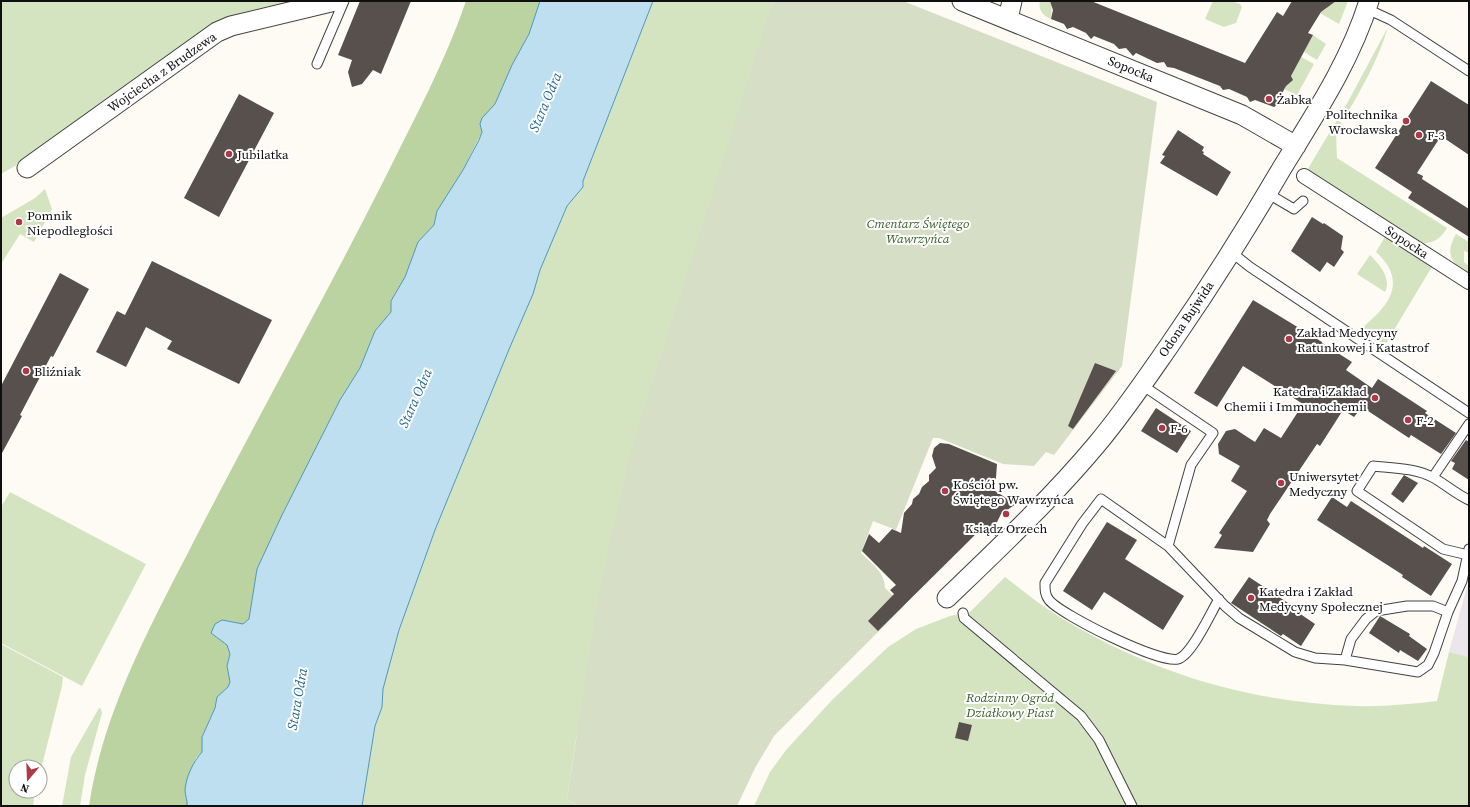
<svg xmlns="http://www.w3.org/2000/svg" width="1470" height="807" font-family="'Source Serif 4',serif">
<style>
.industrial{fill:#ebe5ec}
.green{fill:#d5e4c0}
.forest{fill:#bbd3a1}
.cemetery{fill:#d7dec6}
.water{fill:#bedfef;stroke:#4e97bd}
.building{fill:#57504d}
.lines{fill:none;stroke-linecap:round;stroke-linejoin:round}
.service-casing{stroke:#424242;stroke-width:11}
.pedestrian-casing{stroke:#424242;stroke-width:16}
.minor-casing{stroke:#424242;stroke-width:21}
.service{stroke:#fff;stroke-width:9}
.pedestrian{stroke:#fff;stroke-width:14}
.minor{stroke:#fff;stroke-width:19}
.poi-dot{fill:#ae3845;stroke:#fff;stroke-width:1.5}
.labels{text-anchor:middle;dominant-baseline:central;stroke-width:4;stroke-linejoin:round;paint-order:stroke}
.street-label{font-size:13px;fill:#0f0f0f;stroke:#fff}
.poi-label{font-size:13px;fill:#0f0f0f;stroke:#fff;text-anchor:start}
.park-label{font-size:13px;font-style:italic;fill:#365f27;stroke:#fff}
.water-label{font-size:14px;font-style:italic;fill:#276a92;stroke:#fff}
</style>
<rect width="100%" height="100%" fill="#fdfbf3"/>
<path class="industrial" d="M1469,579V657L1449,652Z"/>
<path class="green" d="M1,1H303L225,20L205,29L20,163L1,174Z
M653,1H773L576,739L567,799L578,806H362L375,726L382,707L383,689L399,630L435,530L510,347L533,294L540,270L567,206L584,184L583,181Z
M1040,1H1052L1051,19C1043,16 1038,10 1040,1Z
M1213,1H1231L1240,4L1242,7L1236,23L1224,27L1205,19Z
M1328,1H1348L1339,24L1320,13L1327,8Z
M1388,27C1379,58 1363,86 1347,114L1343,111Z
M1313,35L1326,44L1317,60L1304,52Z
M1301,57L1314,64L1297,95L1284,89Z
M1337,120L1342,123L1336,132L1337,158L1447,228C1440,240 1433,243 1419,244L1306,172Z
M45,189L52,209L34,242L20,234L1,264V218L35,198Z
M1456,234L1469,242V253L1464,251V262L1469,266V275C1452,263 1444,255 1456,234Z
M1386,235L1433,265L1385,345L1362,330C1366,323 1374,318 1379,312C1399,291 1397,271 1376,252Z
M1370,255C1379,264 1392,278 1385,292L1357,274Z
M10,492L146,564L82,686L1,643V507Z
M1005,577C1022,590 1040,605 1058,616C1152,673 1246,702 1356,706C1383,707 1410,704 1437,701L1449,652L1469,657V806H754L770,772L786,750L833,699L888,647L916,629L950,616L970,612Z
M1,644L63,677L62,686L40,773V767H16V791H35L33,806H1Z
M99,708L101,709L102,713L85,775L80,806H62L71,757Z"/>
<path class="forest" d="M466,1H540L529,34L512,65L495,104L480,124L482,132L463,170L437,211L434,225L418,242L405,277L391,301V312L375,331L360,368L340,400L282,515L257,569L249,619L243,624L222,620L211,633L227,645L230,654L227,666L230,682L228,687L217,697L215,708L202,736V752L196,758L185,791L188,805L89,806C103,711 151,625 194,541C256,420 323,301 384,180C413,121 445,63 466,1Z"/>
<path class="cemetery" d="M773,1H903L1157,102L1122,366L1054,455L1046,452L1034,466L1003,464L939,438H933L896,530L873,521L861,553C871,563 885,572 885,588L904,606L774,736L755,768L737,806H578L567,799L598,596L631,450Z"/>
<path class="water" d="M540,1H653L583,181V187L567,206L540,270L533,294L510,347L435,530L399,630L383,689L382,707L375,726L362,806H187C188,801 185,796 185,790C186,777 193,762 202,752V737L215,708L217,697L228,687L230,682L227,666L230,654L227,645L211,633L215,624L222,620L243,624L249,619L257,569L282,515L340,400L360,368L375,331L391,312V301L405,277L418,242L434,225L437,211L463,170L479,140L482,132L480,124L482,118L495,104L512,65L529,34Z"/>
<path class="building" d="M360,1H411L381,74L373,70L362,84L352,87L348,72L352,60L338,55Z
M1050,1H1091L1245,63L1277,12L1283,16L1292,1H1336L1321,12L1308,33L1313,35L1291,76L1293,80L1286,86L1281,95V102L1274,107L1255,100L1250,102L1247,97L1229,89L1223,90L1220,86L1174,68L1167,67L1164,62L1157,63L1136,53L1133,56L1126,48L1119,49L1114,44L1094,36L1091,39L1086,33L1073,27L1067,29L1064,24L1051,19L1053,10Z
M1431,81L1469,105V155L1441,136L1417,173L1423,176L1422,179L1469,209V237L1408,198L1412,192L1375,168Z
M239,94L274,113L219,217L184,198Z
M1178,130L1204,147L1202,151L1204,152L1203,154L1231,172L1217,196L1160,163L1165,156L1162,155Z
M1312,217L1323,224L1324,223L1343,236L1341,249L1344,252L1334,267L1327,262L1320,272L1291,251Z
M152,261L272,320L239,384L167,349L172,341L146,327L126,367L96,352L117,311L125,315Z
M60,273L89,289L53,357L51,356L20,415L22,416L1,455V386Z
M1253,300L1322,342V343L1352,362L1346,370L1372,388L1378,379L1427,411L1425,413L1456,433L1441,454L1411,435L1409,438L1362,407L1354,417L1343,410L1320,446L1317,444L1270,514L1267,520L1270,524L1253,552L1214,548L1222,535L1219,533L1247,491L1231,481L1240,466L1219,454L1218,444L1226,431L1235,429L1255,442L1264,428L1281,438L1303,404L1243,366L1217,407L1194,393Z
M1095,363L1116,371L1073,429L1068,426Z
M1156,408L1191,431L1177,453L1141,431Z
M1466,440L1469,442V480L1452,469L1455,463L1451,461Z
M940,443L949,444L997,464L995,491L1016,504L1001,514L997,522L996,536L982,528L878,631L868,621L894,594L890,590L896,585L862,551L869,534L879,543L892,529L901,533L904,513L912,504L913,499L919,494L922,487L929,481V475L936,468L932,456L934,448Z
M1404,475L1418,483L1403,503L1391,494Z
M1332,497L1347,507L1351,501L1423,548L1424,546L1452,564L1431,596L1402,577L1403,575L1317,520Z
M1107,522L1137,540L1125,559L1184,596L1163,630L1104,592L1092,610L1063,591Z
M1249,577L1297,609L1296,611L1315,624L1301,646L1283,634L1281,636L1231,603Z
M1380,616L1410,634L1409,636L1427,649L1418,661L1400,650L1399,653L1369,633Z
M959,722L972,725L968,741L955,738Z"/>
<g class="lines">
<defs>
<path id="service" d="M1367,9L1391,20L1469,71
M317,64L344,1
M1267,193L1294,209L1303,201
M1231,252L1250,267L1469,413
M1142,385L1213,433L1191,465L1168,546L1225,606L1239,618L1295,652L1315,658L1345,660L1418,672L1428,665L1434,653L1448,612L1462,581L1469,549
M1433,477L1469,424
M1168,546L1101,499L1082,524L1045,583C1045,590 1045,595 1049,600C1061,615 1160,664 1178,659C1192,655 1211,612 1219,599
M1468,555L1443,549L1357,491L1373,466C1393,468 1416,468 1434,478C1446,485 1456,494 1469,500
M963,613L964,618L1081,716L1099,740L1132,806
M1345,660L1351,639L1366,619L1376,611L1407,606H1433L1448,612"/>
<path id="pedestrian" d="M1304,176L1469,282"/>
<path id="minor" d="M962,1L1242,115L1296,146
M1008,19L1012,1
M27,168L217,32L231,26L335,1
M947,598C999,548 1051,499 1097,444C1123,413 1146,379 1169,346C1209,288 1247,228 1282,168C1315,114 1350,62 1369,1"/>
</defs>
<use href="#service" class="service-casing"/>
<use href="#pedestrian" class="pedestrian-casing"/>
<use href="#minor" class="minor-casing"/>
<use href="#service" class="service"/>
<use href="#pedestrian" class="pedestrian"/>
<use href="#minor" class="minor"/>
</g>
<g class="poi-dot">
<circle cx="1269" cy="99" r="4"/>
<circle cx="1406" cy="121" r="4"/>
<circle cx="1419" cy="135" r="4"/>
<circle cx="229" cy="154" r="4"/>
<circle cx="19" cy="222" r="4"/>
<circle cx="1289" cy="339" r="4"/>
<circle cx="26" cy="371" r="4"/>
<circle cx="1375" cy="398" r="4"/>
<circle cx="1408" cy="420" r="4"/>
<circle cx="1162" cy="428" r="4"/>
<circle cx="1281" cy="483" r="4"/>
<circle cx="945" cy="491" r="4"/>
<circle cx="1006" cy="514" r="4"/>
<circle cx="1251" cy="598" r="4"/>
</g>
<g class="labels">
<g class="street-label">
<text transform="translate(1131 69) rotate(22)">Sopocka</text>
<text transform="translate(162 72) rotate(-35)">Wojciecha z Brudzewa</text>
<text transform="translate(1407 242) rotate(33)">Sopocka</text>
<text transform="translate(1186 319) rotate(-56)">Odona Bujwida</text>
</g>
<g class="poi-label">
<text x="1277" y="99">Żabka</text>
<text x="1398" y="114" text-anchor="end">Politechnika<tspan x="1398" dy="15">Wrocławska</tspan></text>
<text x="1427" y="135">F-3</text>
<text x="237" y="154">Jubilatka</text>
<text x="27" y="215">Pomnik<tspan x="27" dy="15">Niepodłegłości</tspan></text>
<text x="1297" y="332">Zakład Medycyny<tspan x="1297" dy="15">Ratunkowej i Katastrof</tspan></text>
<text x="34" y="371">Bliźniak</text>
<text x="1367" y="391" text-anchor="end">Katedra i Zakład<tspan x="1367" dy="15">Chemii i Immunochemii</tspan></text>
<text x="1416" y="420">F-2</text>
<text x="1170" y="428">F-6</text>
<text x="1289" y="476">Uniwersytet<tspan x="1289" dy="15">Medyczny</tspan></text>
<text x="953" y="484">Kościół pw.<tspan x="953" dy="15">Świętego Wawrzyńca</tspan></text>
<text x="1006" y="528" text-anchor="middle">Ksiądz Orzech</text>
<text x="1259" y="591">Katedra i Zakład<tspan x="1259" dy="15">Medycyny Społecznej</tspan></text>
</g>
<g class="park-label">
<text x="918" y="223">Cmentarz Świętego<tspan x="918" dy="15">Wawrzyńca</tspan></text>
<text x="1010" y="697">Rodzinny Ogród<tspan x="1010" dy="15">Działkowy Piast</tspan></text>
</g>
<g class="water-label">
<text transform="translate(545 102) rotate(-67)">Stara Odra</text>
<text transform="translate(415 398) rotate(-66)">Stara Odra</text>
<text transform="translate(297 699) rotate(-80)">Stara Odra</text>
</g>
</g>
<rect width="1470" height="807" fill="none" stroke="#0f0f0f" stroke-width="4"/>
<g transform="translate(28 779) rotate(199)"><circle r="19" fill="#ffffff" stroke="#9f9f9f"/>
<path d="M0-3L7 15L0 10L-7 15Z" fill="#ae3845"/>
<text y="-6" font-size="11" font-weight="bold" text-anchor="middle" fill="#0f0f0f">N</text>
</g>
</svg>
